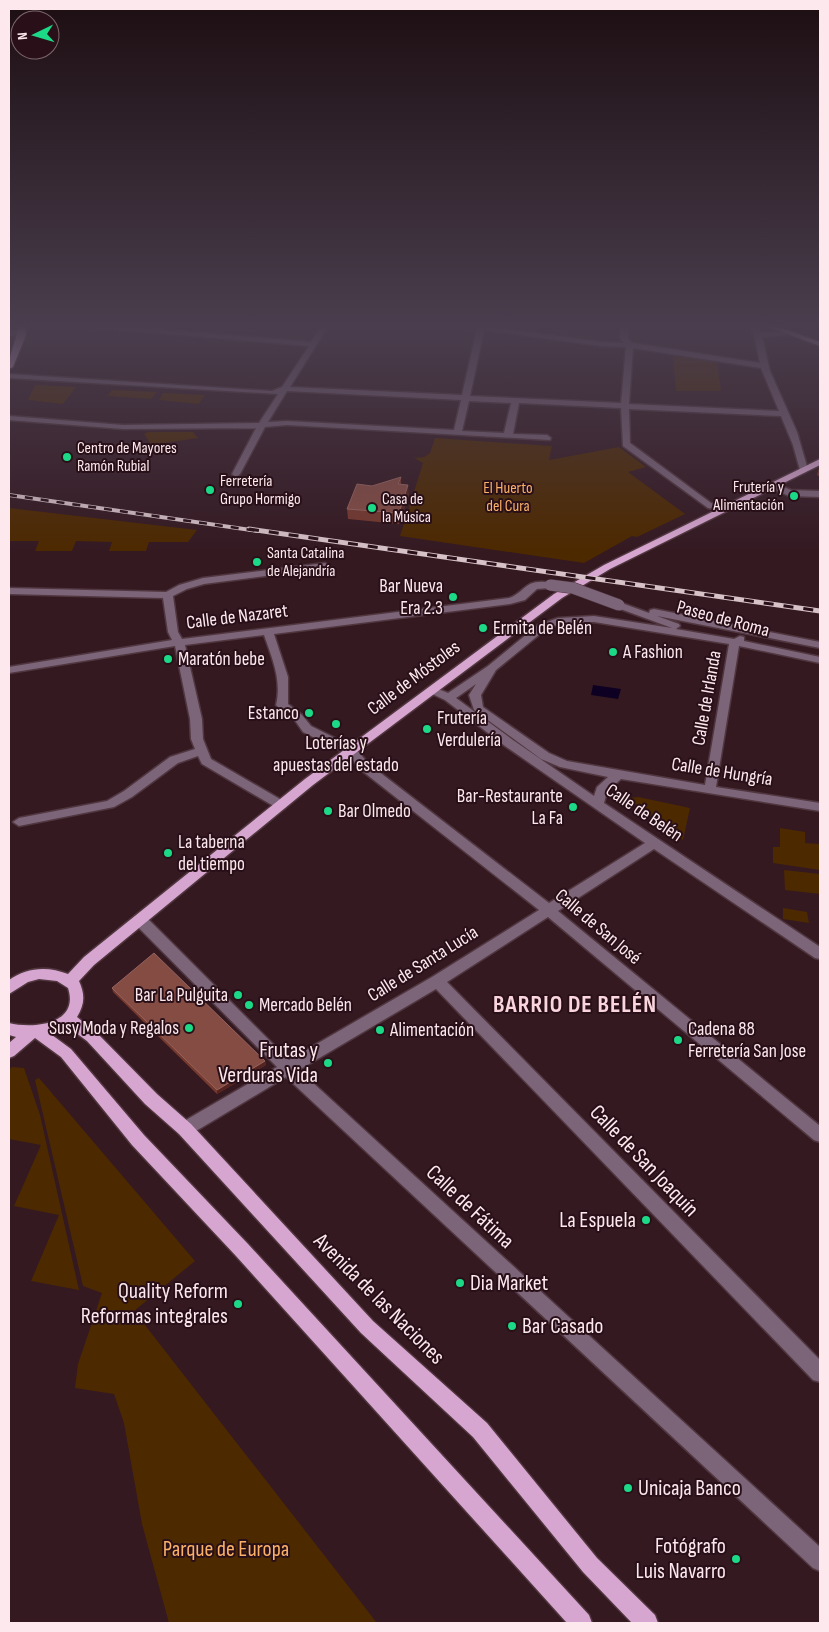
<svg xmlns="http://www.w3.org/2000/svg" width="829" height="1632" font-family="'Sofia Sans Condensed',sans-serif">
<style>
.green{fill:#4d2900}
.water{fill:#0e0022}
.lines{fill:none;stroke-linecap:round;stroke-linejoin:round}
.minor-casing{stroke:#50363e;stroke-width:3}
.major-casing{stroke:#50363e;stroke-width:3}
.minor{fill:#7c6479;fill-rule:evenodd}
.major{fill:#d7a6d0;fill-rule:evenodd}
.rail-far1-casing{stroke:#d7c2c8;stroke-width:4}
.rail-casing{stroke:#d7c2c8;stroke-width:5}
.rail-far1{stroke:#291018;stroke-width:2.5;stroke-dasharray:8;stroke-linecap:butt}
.rail{stroke:#291018;stroke-width:3;stroke-dasharray:10;stroke-linecap:butt}
.minor-bridge-casing{stroke:#50363e;stroke-width:12;stroke-linecap:butt}
.minor-bridge{stroke:#7c6479;stroke-width:11}
.wall{fill:#76392e}
.shaded-wall{fill:#562420}
.building{fill:#844c43;stroke:#97645e}
.poi-dot{fill:#1cd988;stroke:#291018;stroke-width:2}
.labels{text-anchor:middle;dominant-baseline:central;stroke-width:4;stroke-linejoin:round;paint-order:stroke}
.far-poi-label{font-size:16px;fill:#fce8ed;stroke:#291018;text-anchor:start}
.far-park-label{font-size:16px;fill:#fbb168;stroke:#291018}
.poi-label{font-size:19px;fill:#fce8ed;stroke:#291018;text-anchor:start}
.street-label{font-size:19px;fill:#fce8ed;stroke:#291018}
.near-poi-label{font-size:22px;fill:#fce8ed;stroke:#291018;text-anchor:end}
.near-street-label{font-size:22px;fill:#fce8ed;stroke:#291018}
.near-park-label{font-size:22px;fill:#fbb168;stroke:#291018}
.district-label{font-size:24px;font-weight:bold;letter-spacing:1px;fill:#fad5de;stroke:#291018}
</style>
<rect width="100%" height="100%" fill="#341921"/>
<path class="green" d="M673,356L717,362L721,391H676Z
M35,385L76,387L63,404L28,400Z
M112,390L157,392L151,399L107,396Z
M163,393L205,395L199,404L159,400Z
M148,432H193L198,438L151,445L144,434Z
M435,438L552,446L549,460L619,447L646,467L628,472L685,514L637,537L632,536L584,563L400,536L423,463L414,458L424,457L430,453Z
M9,508L197,530L188,542H149L146,551H109L112,542L76,541L72,551H35L39,541H9Z
M638,797L690,808L683,840L631,801L630,798Z
M780,828L805,832V843L820,844V870L773,863V847H780Z
M784,870L820,874V894L785,890Z
M783,908L807,912L809,923L783,919Z
M12,1067L24,1068L40,1115L79,1290L31,1281L59,1215L14,1206L41,1145L9,1139V1070Z
M39,1078L195,1261L134,1311L377,1623H169L142,1524L124,1423L114,1394L75,1388L78,1364L102,1293L83,1286L35,1080Z"/>
<path class="water" d="M593,685L621,689L618,699L591,695Z"/>
<g class="lines">
<defs>
<path id="minor" d="M28,323H51L22,328L18,326Z
M60,323H90L311,342L323,323H330L290,387L462,395L477,329L444,323L478,325V323H486L485,326L602,342L624,343L620,338L621,323H629L628,338L632,343L760,363L754,334L749,323H756L760,333L788,331L792,333L788,335L762,337L770,371L797,432L808,470L804,473L800,470L793,445L781,416L629,409L630,443L711,503L729,508L724,511L708,508L623,446L621,408L519,403L513,434L547,435L551,438L550,440L287,425L265,427L240,474L236,477L232,474L256,428L123,429L9,420V416L123,425L259,423L278,394L9,378V374L272,391L282,387L309,346L63,325ZM484,330L602,346L626,347L621,403L470,396ZM633,348L761,368L779,411L629,404ZM287,391L461,400L454,430L287,421L268,422ZM469,401L511,403L504,433L462,431Z
M22,330H25V334L9,336V332Z
M774,483L791,490L820,491V497L789,496L771,488L770,486Z
M325,563L330,566L328,568L204,584L187,589L173,596L178,632L182,639L509,598C519,595 522,588 530,584C537,581 550,581 555,585L550,588L537,589L525,600L510,604L274,634L288,677V704L302,715L311,726L355,748L369,764L549,903L645,843L505,746L445,700L428,692L426,690L428,688H436L448,693L488,666L538,625L558,618L594,616L672,628L615,607L614,605L619,602L649,613L650,610L654,609L820,642V648L657,616L679,624L680,626L676,629L734,639L740,636L744,637V641L820,657V663L739,646L716,787L820,803V811L621,779L607,792L604,803L820,947V959L815,958L654,849L558,911L820,1126V1142L814,1140L548,917L447,982L820,1360V1382L813,1380L436,989L299,1070L820,1547V1571L813,1568L286,1077L191,1134L185,1136L179,1134L177,1129L179,1124L277,1067L135,924L133,920L135,916H145L289,1060L432,977L539,910L361,770L347,754L303,732L294,719L278,707L276,705C282,680 272,658 264,635L185,645L202,719L203,739L211,759L285,802L287,805L285,808H277L202,764L198,756L178,763L132,797L114,807L19,826L13,822L19,818L107,801L124,791L170,757L195,749L191,739L190,719L175,646L9,673V667L172,640L168,632L163,598L9,594V588L166,592L179,585L203,578ZM594,622L729,644L705,785L567,761L549,753L483,707L481,695L496,670L546,629L563,623ZM476,684L469,695L474,710L541,759L560,767L608,777L597,787L594,796L513,740L456,698Z"/>
<path id="major" d="M18,323H26V335L13,367L9,369C8,353 18,340 18,323Z
M758,323H768L820,342V346Z
M820,459V465L610,569L562,598L313,785L94,965L79,981C85,994 85,1004 77,1017L97,1033L157,1094L191,1124L373,1321L487,1423L597,1558L655,1615L658,1623H632L583,1572L473,1437L361,1333L179,1134L145,1104L87,1041L68,1027L52,1035L71,1049L144,1135L248,1244L589,1615L592,1623H567L236,1256L132,1145L61,1057L35,1038L14,1056L9,1058V1043L16,1037L9,1035V1023C32,1029 80,1025 68,988L57,981L39,979L28,982L9,994V980C27,967 48,966 68,974L84,957L305,779L554,594L604,565Z"/>
</defs>
<use href="#minor" class="minor-casing"/>
<use href="#major" class="major-casing"/>
<use href="#minor" class="minor"/>
<use href="#major" class="major"/>
<defs>
<path id="rail-far1" d="M9,495L258,531"/>
<path id="rail" d="M249,529L820,611"/>
</defs>
<use href="#rail-far1" class="rail-far1-casing"/>
<use href="#rail" class="rail-casing"/>
<use href="#rail-far1" class="rail-far1"/>
<use href="#rail" class="rail"/>
<defs>
<path id="minor-bridge" d="M550,585L573,588L619,605"/>
</defs>
<use href="#minor-bridge" class="minor-bridge-casing"/>
<use href="#minor-bridge" class="minor-bridge"/>
</g>
<path class="wall" d="M820,467V477L817,475L819,468Z
M401,477V484L409,495L399,524L348,519L347,509L372,486Z
M112,988L265,1061L266,1065L217,1094L113,992Z"/>
<path class="shaded-wall" d="M408,485L409,495L399,524V513Z
M265,1061L266,1065L217,1094V1090Z"/>
<path class="building" d="M401,477L398,484L408,485L399,513L347,509L357,484L372,486Z
M154,953L265,1061L217,1090L112,988Z"/>
<linearGradient id="sky" x2="0" y2="1"><stop stop-color="#1d0e12"/><stop offset="0.59" stop-color="#4a3e4e"/><stop offset="1" stop-color="#4a3e4e" stop-opacity="0"/></linearGradient>
<rect width="829" height="552" fill="url(#sky)"/>
<g class="poi-dot">
<circle cx="67" cy="457" r="5"/>
<circle cx="210" cy="490" r="5"/>
<circle cx="794" cy="496" r="5"/>
<circle cx="372" cy="508" r="5"/>
<circle cx="257" cy="562" r="5"/>
<circle cx="453" cy="597" r="5"/>
<circle cx="483" cy="628" r="5"/>
<circle cx="613" cy="652" r="5"/>
<circle cx="168" cy="659" r="5"/>
<circle cx="309" cy="713" r="5"/>
<circle cx="336" cy="724" r="5"/>
<circle cx="427" cy="729" r="5"/>
<circle cx="573" cy="807" r="5"/>
<circle cx="328" cy="811" r="5"/>
<circle cx="168" cy="853" r="5"/>
<circle cx="238" cy="995" r="5"/>
<circle cx="249" cy="1005" r="5"/>
<circle cx="189" cy="1028" r="5"/>
<circle cx="380" cy="1030" r="5"/>
<circle cx="678" cy="1040" r="5"/>
<circle cx="328" cy="1063" r="5"/>
<circle cx="646" cy="1220" r="5"/>
<circle cx="460" cy="1283" r="5"/>
<circle cx="238" cy="1304" r="5"/>
<circle cx="512" cy="1326" r="5"/>
<circle cx="628" cy="1488" r="5"/>
<circle cx="736" cy="1559" r="5"/>
</g>
<g class="labels">
<g class="far-poi-label">
<text x="77" y="448">Centro de Mayores<tspan x="77" dy="18">Ramón Rubial</tspan></text>
<text x="220" y="481">Ferretería<tspan x="220" dy="18">Grupo Hormigo</tspan></text>
<text x="784" y="487" text-anchor="end">Frutería y<tspan x="784" dy="18">Alimentación</tspan></text>
<text x="382" y="499">Casa de<tspan x="382" dy="18">la Música</tspan></text>
<text x="267" y="553">Santa Catalina<tspan x="267" dy="18">de Alejandría</tspan></text>
</g>
<g class="far-park-label">
<text x="508" y="488">El Huerto<tspan x="508" dy="18">del Cura</tspan></text>
</g>
<g class="poi-label">
<text x="443" y="586" text-anchor="end">Bar Nueva<tspan x="443" dy="22">Era 2.3</tspan></text>
<text x="493" y="628">Ermita de Belén</text>
<text x="623" y="652">A Fashion</text>
<text x="178" y="659">Maratón bebe</text>
<text x="299" y="713" text-anchor="end">Estanco</text>
<text x="437" y="718">Frutería<tspan x="437" dy="22">Verdulería</tspan></text>
<text x="336" y="743" text-anchor="middle">Loterías y<tspan x="336" dy="22">apuestas del estado</tspan></text>
<text x="563" y="796" text-anchor="end">Bar-Restaurante<tspan x="563" dy="22">La Fa</tspan></text>
<text x="338" y="811">Bar Olmedo</text>
<text x="178" y="842">La taberna<tspan x="178" dy="22">del tiempo</tspan></text>
<text x="228" y="995" text-anchor="end">Bar La Pulguita</text>
<text x="259" y="1005">Mercado Belén</text>
<text x="179" y="1028" text-anchor="end">Susy Moda y Regalos</text>
<text x="688" y="1029">Cadena 88<tspan x="688" dy="22">Ferretería San Jose</tspan></text>
<text x="390" y="1030">Alimentación</text>
</g>
<g class="street-label">
<text transform="translate(237 617) rotate(-7)">Calle de Nazaret</text>
<text transform="translate(723 619) rotate(15)">Paseo de Roma</text>
<text transform="translate(414 678) rotate(-37)">Calle de Móstoles</text>
<text transform="translate(707 698) rotate(-80)">Calle de Irlanda</text>
<text transform="translate(722 772) rotate(9)">Calle de Hungría</text>
<text transform="translate(644 813) rotate(34)">Calle de Belén</text>
<text transform="translate(598 927) rotate(40)">Calle de San José</text>
<text transform="translate(423 964) rotate(-32)">Calle de Santa Lucía</text>
</g>
<g class="near-poi-label">
<text x="318" y="1050">Frutas y<tspan x="318" dy="25">Verduras Vida</tspan></text>
<text x="636" y="1220">La Espuela</text>
<text x="470" y="1283" text-anchor="start">Dia Market</text>
<text x="228" y="1291">Quality Reform<tspan x="228" dy="25">Reformas integrales</tspan></text>
<text x="522" y="1326" text-anchor="start">Bar Casado</text>
<text x="638" y="1488" text-anchor="start">Unicaja Banco</text>
<text x="726" y="1546">Fotógrafo<tspan x="726" dy="25">Luis Navarro</tspan></text>
</g>
<g class="near-street-label">
<text transform="translate(644 1161) rotate(46)">Calle de San Joaquín</text>
<text transform="translate(470 1207) rotate(43)">Calle de Fátima</text>
<text transform="translate(379 1299) rotate(45)">Avenida de las Naciones</text>
</g>
<g class="near-park-label">
<text x="226" y="1549">Parque de Europa</text>
</g>
<g class="district-label">
<text x="575" y="1004">BARRIO DE BELÉN</text>
</g>
</g>
<rect width="829" height="1632" fill="none" stroke="#fce8ed" stroke-width="20"/>
<g transform="translate(35 35) rotate(265)"><circle r="24" fill="#291018" stroke="#7d666d"/>
<path d="M0-4L9 19L0 12L-9 19Z" fill="#1cd988"/>
<text y="-8" font-size="14" font-weight="bold" text-anchor="middle" fill="#fce8ed">N</text>
</g>
</svg>
